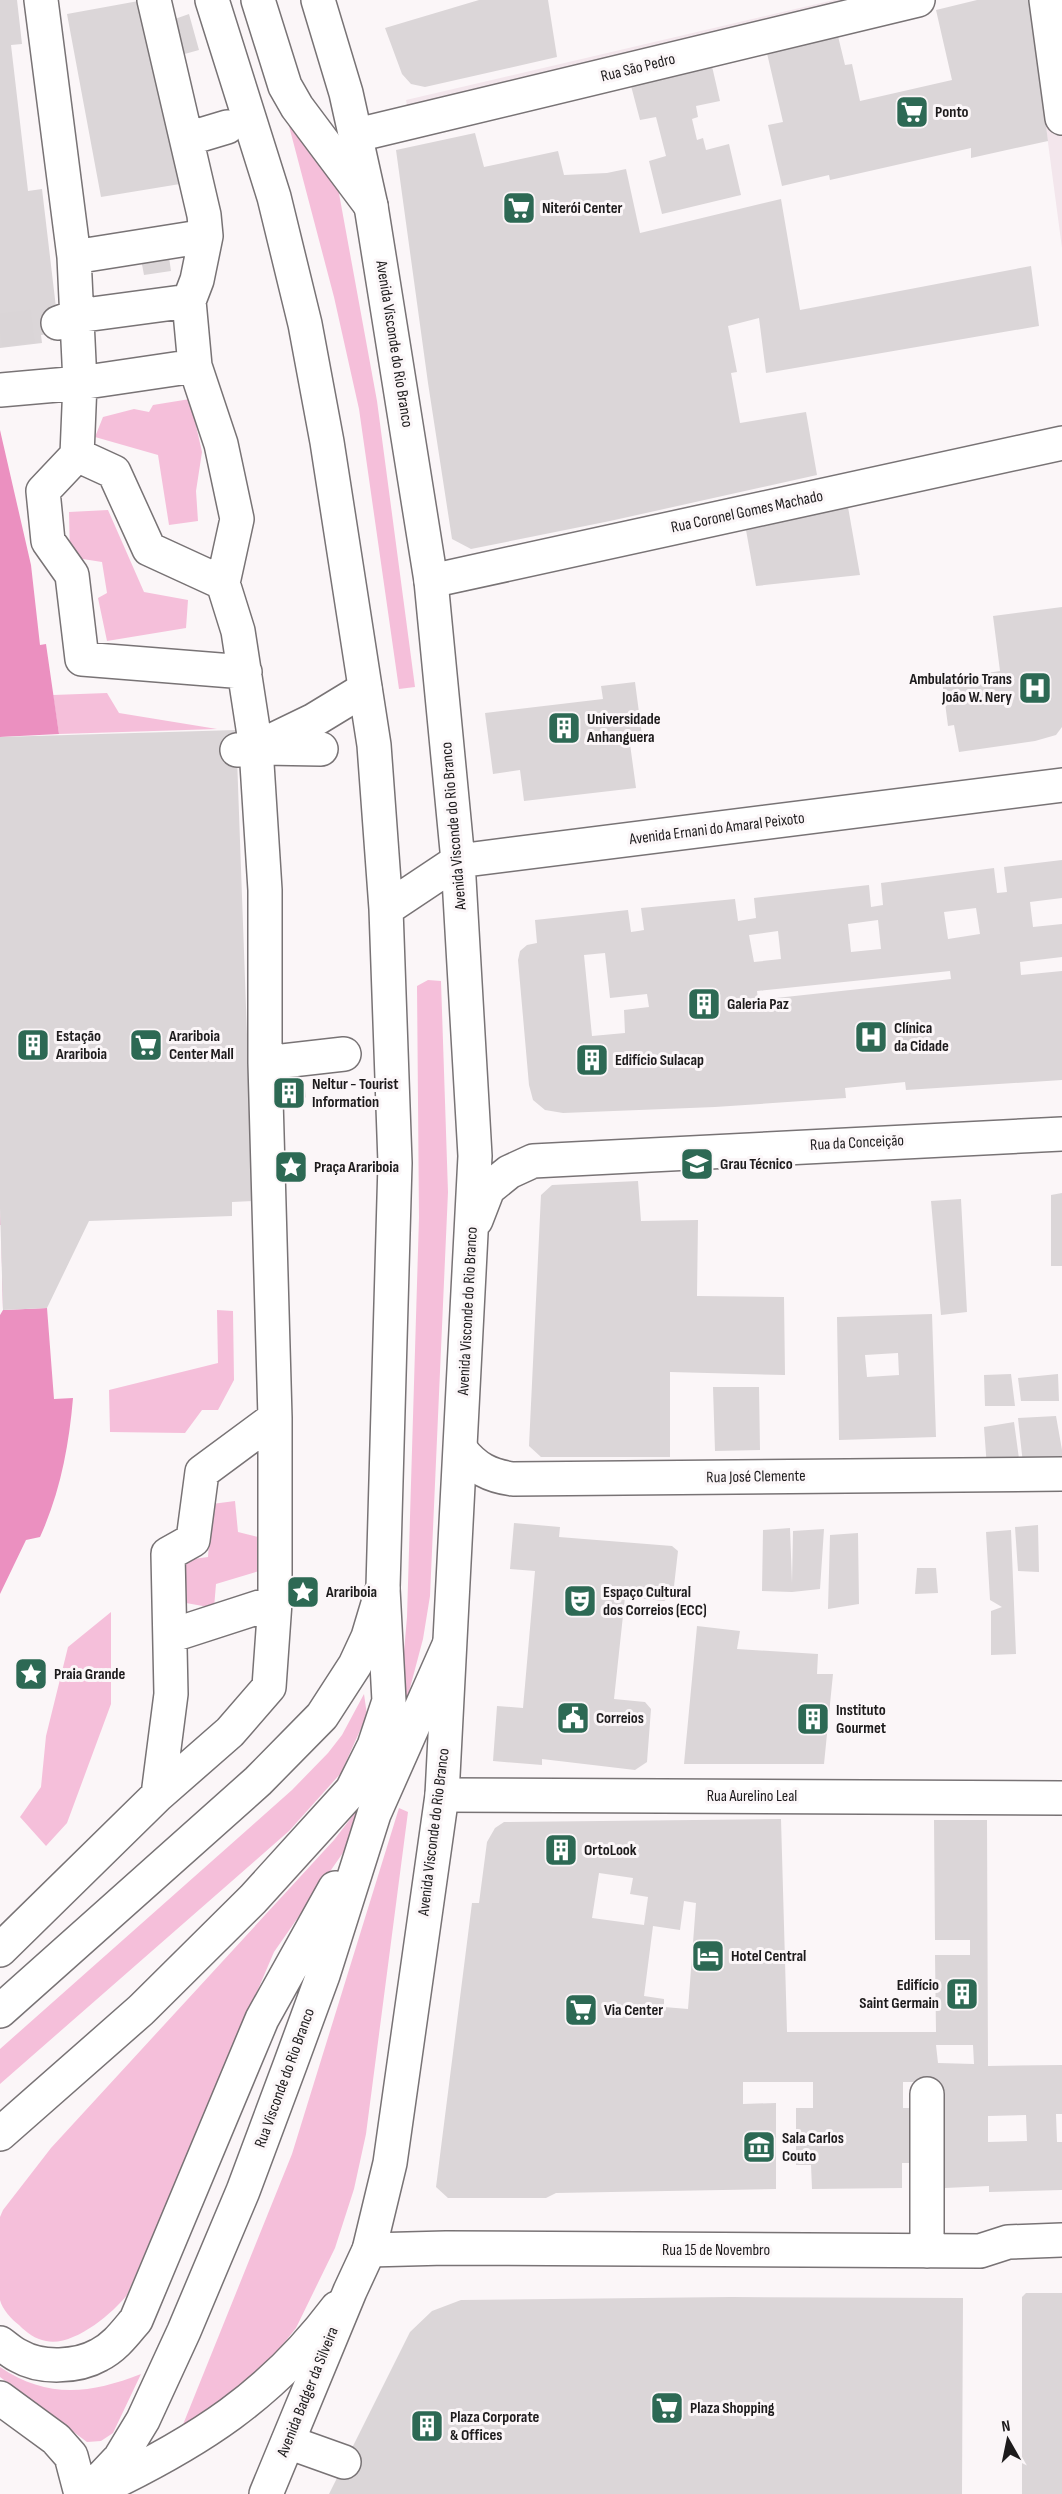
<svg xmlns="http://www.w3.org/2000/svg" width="1062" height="2494" font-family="'Sofia Sans Condensed',sans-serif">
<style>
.built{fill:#f3e6ec}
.green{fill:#f5bfda}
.water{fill:#eb90c0}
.pier{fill:#fbf6f8}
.building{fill:#dbd6d8;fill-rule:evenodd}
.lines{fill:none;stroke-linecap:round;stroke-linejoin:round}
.minor-tunnel{stroke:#dad5d7;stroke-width:33;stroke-dasharray:33 16;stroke-linecap:butt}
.minor-casing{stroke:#787375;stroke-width:36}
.major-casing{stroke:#787375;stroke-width:36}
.minor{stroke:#fff;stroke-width:33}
.major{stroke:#fff;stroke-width:33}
.labels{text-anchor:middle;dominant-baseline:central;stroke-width:6;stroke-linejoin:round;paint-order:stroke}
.street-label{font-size:16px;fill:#1d1b1c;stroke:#fbf6f8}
.poi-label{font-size:16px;font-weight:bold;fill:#1d1b1c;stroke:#fbf6f8;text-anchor:start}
</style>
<rect width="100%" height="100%" fill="#fbf6f8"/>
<path class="built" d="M834,0H898L408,110L406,100Z
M1029,0H1046L1062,118V248Z"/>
<path class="green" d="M289,126L338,188L377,401L415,687L399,689L359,409L334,297Z
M190,399L202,452L196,491L198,521L169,525L158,455L95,437L103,417L134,409L149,412L153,405Z
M108,510L144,592L188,600L186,628L107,641L98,598L107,593L102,562L70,557L69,512Z
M107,693L119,713L217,729L59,734L53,695Z
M428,980L441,981L448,1192L430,1596L423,1639L406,1703L347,1847L274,1952L127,2295C112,2314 73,2347 46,2341C35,2339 27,2333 19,2325C12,2320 2,2309 0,2300C0,2278 0,2240 0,2217L3,2210L51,2148L334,1840L354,1814L383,1747L400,1698L407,1617L419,1217L417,986Z
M217,1310L233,1311L234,1380L218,1410H202L185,1433L110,1432L109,1390L218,1363Z
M235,1501L238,1532L258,1537L259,1571L216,1584L214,1608L186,1603V1560L208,1557L212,1504Z
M111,1612V1704L67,1823L46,1846L20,1817L41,1787L46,1736L68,1647Z
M364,1694L367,1715L341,1773L289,1831L0,2084V2049L292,1790L328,1753L342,1735Z
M399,1808L408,1812L366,2134L354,2189L335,2248L296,2328L272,2358L233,2393L180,2432L292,2154Z
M0,2367C47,2399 90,2394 141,2374L113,2433L101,2441L87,2442L0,2377Z"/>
<path class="water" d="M0,430L31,565L40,645L46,644L59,734L0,737Z
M0,1208L4,1310L47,1308L54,1399L73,1398C69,1446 60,1493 40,1537L26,1540L0,1594Z"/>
<path class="pier" d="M1,1225L3,1310L0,1315V1225Z"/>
<path class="building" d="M0,0H17L22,44L11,45L28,191L42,189L59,333L41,335L42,343L0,348Z
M144,0L180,184L101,197L67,14Z
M479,0H548L557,57L425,87L411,84L402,74L385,28Z
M977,0H1029L1048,141L971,158V148L830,180L829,175L782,186L768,125L783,122L766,49L837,32L845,65L852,64L860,101L952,80L936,10Z
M189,14L199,50L181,55L172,20Z
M711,62L720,101L696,106L698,117L692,119L697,140L703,138L706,150L729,144L741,195L662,214L649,161L666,156L656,117L640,120L630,82Z
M475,133L484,167L558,151L564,175L607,173L626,169L640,233L781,199L800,310L1031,266L1039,326L766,373L759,318L728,326L737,372L731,373L740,423L806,412L817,475L610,521L471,549L452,539L428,383L396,150Z
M168,250L171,271L144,275L140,254Z
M848,507L860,575L756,586L746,530Z
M1062,607V727L1056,735L1035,741L959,752L954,725L948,726L942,680L1000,671L993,616Z
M635,682L643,743L630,744L636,788L524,801L520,770L493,774L485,713L603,699L601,686Z
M236,730L253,1201L232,1202V1216L89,1221L47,1308L3,1310L0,1208V737Z
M1062,860V898L1030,902L1033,927L1062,924V957L1020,962L1021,975L1062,971V1080L906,1090L905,1082L845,1088L846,1098L715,1107L563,1113L545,1110L533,1100L529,1085L518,960L520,951L527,945L537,943L535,920L628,910L631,932L638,931L644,930L641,908L735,899L738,921L756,918L754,898L869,885L871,907L883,905L881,883L994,868L997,893L1007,892L1004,867ZM976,908L980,934L948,939L944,912ZM878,920L881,949L851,952L848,924ZM778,931L781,959L754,962L749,935ZM605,953L610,998L647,994L649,1007L624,1010L625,1033L592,1036L584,955ZM950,971L951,979L934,981L758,1000L757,991Z
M295,1075L304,1081L306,1097L295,1109L282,1108L278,1078Z
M638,1181L641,1221L698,1220L697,1296L784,1297L785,1375L670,1372V1457H541L529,1446L541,1195L552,1185Z
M1062,1193V1266H1051V1195Z
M961,1199L967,1312L941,1315L931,1201Z
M932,1314L936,1437L839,1440L837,1317ZM898,1353L899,1375L867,1377L865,1355Z
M1011,1374L1015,1406H985L984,1375Z
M1058,1374L1059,1401H1021L1018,1378Z
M713,1387H759L760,1450L715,1451Z
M1056,1416L1062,1450V1465L1023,1464L1018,1418Z
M1014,1422L1020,1466L987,1468L984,1427Z
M514,1523L560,1527L559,1537L672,1546L678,1551L673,1595L664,1601L625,1597L614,1699L645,1702L651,1709L647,1762L635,1770L542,1759V1765L493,1761L497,1706L523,1708L535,1571L510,1569Z
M1038,1525L1039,1572L1018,1571L1015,1527Z
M790,1528L792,1583L793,1531L824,1529L820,1589L792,1592L762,1591L763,1530Z
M1011,1530L1016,1654L991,1655V1611L1002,1607L990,1600L986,1532Z
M858,1533L859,1604L828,1609L830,1535Z
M917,1568H936L938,1593L915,1594Z
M697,1626L740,1631L737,1649L818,1654L817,1674H833L824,1764H684Z
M781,1819L787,2032H936L935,1955H970V1940H935L934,1820H987L988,2066L1062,2065V2114H1056L1057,2142H1062V2190L989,2192V2186L945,2188L939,2082H903V2108H917V2163H902V2188L812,2189L811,2165H796V2108H813V2082H743V2104L776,2103V2189L556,2193L546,2198H448L436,2187L472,1903H479L487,1842L495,1828L504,1822ZM599,1873L633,1878L630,1894L648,1897L644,1925L592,1918ZM684,1901L696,1903L688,2009L664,2007V1999L644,1996L653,1926L680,1930ZM936,2045H973L974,2064L938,2063ZM1026,2115L1027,2141L988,2142V2116Z
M1026,2293H1062V2494H1022V2297Z
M731,2297L963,2298L962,2494H329L410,2332L432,2311L461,2300Z"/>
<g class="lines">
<path class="minor-tunnel" d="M0,330L58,323"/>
<defs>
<path id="minor" d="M41,0L74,257L80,383L77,455L114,472L149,549L223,583
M154,0L204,215L206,236L197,280L189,301L195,366L221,444L237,519L223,583L238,631L256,748L265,890V1063L275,1418V1602L170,1636
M258,0L285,86L297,107L371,206
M1046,0L1062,118
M357,135L918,0
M187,139L227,127
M74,257L206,236
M58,323L77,316L189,301
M0,390L80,383L195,366
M77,455L43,491L48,541L72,575L82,659L245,672
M431,581L1062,443
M264,748L321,749
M237,750L256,748L314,720L365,689
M265,1063L344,1054
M461,1450C475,1468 490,1476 513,1479L1062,1474
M158,1795L171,1694L168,1554L193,1540L202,1472L275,1418
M442,1795L1062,1798
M0,1950L158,1795L230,1732L269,1687L275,1602
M927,2094V2251
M0,2134L141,2010L253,1899L352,1790L374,1746L389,1701L383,1589
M369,2250L446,2248L980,2251L1008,2242L1062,2240
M0,2343C6,2347 12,2353 19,2356C41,2369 78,2367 99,2355C115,2347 125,2333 136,2320L262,2019L335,1888
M0,2398L56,2439L71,2456L81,2494
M288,2442L344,2462
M100,2489C198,2442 271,2396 337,2308
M86,2494L120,2458L143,2420L184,2331L243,2191L290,2065L323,1975L374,1814L449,1645"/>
<path id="major" d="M386,909L458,861L1062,785
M476,1220L488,1189L509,1172L533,1161L1062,1134
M0,2011L258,1781L322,1716L355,1665L368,1637L383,1587L395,1163L386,909L374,745L327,442L305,324L274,197L212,0
M266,2494L350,2291L369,2250L390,2163L442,1795L475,1156L458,861L431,581L371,206L346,93L318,0"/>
</defs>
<use href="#minor" class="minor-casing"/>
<use href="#major" class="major-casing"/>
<use href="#minor" class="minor"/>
<use href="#major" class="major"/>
</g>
<defs>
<symbol id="supermarket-square" viewBox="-11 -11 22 22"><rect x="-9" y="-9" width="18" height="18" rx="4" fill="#2d6954" stroke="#fbf6f8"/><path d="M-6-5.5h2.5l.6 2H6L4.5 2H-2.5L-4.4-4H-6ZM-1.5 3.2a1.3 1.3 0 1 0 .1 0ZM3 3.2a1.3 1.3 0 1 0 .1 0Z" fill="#fff"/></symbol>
<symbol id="hospital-square" viewBox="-11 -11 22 22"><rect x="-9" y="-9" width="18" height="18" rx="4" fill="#2d6954" stroke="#fbf6f8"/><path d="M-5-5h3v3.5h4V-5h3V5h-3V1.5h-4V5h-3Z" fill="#fff"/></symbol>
<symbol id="building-square" viewBox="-11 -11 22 22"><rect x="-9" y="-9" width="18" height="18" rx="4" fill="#2d6954" stroke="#fbf6f8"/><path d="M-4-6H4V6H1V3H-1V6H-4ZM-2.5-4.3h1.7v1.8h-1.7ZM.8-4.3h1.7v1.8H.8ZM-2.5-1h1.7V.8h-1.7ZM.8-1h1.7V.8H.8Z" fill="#fff"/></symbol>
<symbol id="university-square" viewBox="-11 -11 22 22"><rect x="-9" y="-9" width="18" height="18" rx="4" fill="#2d6954" stroke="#fbf6f8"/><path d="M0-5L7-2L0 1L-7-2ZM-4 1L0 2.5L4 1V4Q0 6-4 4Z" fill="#fff"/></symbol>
<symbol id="sight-square" viewBox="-11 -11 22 22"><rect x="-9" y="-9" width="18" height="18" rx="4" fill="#2d6954" stroke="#fbf6f8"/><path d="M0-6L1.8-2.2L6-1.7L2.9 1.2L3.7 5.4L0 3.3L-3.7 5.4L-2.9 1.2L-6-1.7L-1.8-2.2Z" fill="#fff"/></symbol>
<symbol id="theatre-square" viewBox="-11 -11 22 22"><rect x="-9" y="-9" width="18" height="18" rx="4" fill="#2d6954" stroke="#fbf6f8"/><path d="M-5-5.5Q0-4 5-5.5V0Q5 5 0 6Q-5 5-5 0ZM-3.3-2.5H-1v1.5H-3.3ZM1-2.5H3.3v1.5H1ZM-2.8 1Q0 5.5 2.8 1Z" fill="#fff"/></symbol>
<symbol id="civic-square" viewBox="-11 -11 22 22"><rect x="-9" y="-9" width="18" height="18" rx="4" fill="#2d6954" stroke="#fbf6f8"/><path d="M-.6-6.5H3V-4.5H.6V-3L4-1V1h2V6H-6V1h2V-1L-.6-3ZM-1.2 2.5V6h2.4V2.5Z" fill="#fff"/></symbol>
<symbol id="hotel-square" viewBox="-11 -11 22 22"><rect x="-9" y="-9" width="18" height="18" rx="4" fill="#2d6954" stroke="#fbf6f8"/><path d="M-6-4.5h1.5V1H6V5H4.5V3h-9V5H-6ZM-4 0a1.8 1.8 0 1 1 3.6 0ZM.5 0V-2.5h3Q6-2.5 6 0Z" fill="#fff"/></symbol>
<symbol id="museum-square" viewBox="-11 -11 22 22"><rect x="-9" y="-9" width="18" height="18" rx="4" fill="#2d6954" stroke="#fbf6f8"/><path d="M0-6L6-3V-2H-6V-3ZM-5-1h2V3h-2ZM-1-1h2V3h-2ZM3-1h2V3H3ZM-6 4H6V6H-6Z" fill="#fff"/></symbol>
</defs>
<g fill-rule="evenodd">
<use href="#supermarket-square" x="893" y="93" width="38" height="38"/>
<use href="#supermarket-square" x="500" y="189" width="38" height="38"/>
<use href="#hospital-square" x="1016" y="669" width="38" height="38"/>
<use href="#building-square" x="545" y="709" width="38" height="38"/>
<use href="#building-square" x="685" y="985" width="38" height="38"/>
<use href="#hospital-square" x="852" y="1018" width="38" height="38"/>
<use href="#building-square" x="14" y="1026" width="38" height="38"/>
<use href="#supermarket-square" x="127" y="1026" width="38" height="38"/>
<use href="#building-square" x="573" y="1041" width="38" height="38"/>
<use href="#building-square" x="270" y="1074" width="38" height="38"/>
<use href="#university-square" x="678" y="1145" width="38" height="38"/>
<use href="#sight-square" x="272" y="1148" width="38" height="38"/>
<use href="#sight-square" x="284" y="1573" width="38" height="38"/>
<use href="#theatre-square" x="561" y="1582" width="38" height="38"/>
<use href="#sight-square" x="12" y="1655" width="38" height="38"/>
<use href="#civic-square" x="554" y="1699" width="38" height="38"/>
<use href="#building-square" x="794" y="1700" width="38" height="38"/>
<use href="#building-square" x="542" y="1831" width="38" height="38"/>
<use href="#hotel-square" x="689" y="1937" width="38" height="38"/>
<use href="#building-square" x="943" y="1975" width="38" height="38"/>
<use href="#supermarket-square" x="562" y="1991" width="38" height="38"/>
<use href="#museum-square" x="740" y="2128" width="38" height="38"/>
<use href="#supermarket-square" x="648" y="2389" width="38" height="38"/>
<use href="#building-square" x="408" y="2407" width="38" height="38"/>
</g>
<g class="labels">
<g class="street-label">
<text transform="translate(638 68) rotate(-14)">Rua São Pedro</text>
<text transform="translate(394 344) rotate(81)">Avenida Visconde do Rio Branco</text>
<text transform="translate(747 512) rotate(-12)">Rua Coronel Gomes Machado</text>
<text transform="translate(454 826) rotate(-95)">Avenida Visconde do Rio Branco</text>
<text transform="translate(717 829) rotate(-7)">Avenida Ernani do Amaral Peixoto</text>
<text transform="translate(857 1143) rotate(-3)">Rua da Conceição</text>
<text transform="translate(468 1311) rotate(-87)">Avenida Visconde do Rio Branco</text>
<text transform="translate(756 1477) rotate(-1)">Rua José Clemente</text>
<text x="752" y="1796">Rua Aurelino Leal</text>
<text transform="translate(434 1832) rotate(-83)">Avenida Visconde do Rio Branco</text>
<text transform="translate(285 2078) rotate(-70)">Rua Visconde do Rio Branco</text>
<text x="716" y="2250">Rua 15 de Novembro</text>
<text transform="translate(308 2392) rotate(-68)">Avenida Badger da Silveira</text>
</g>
<g class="poi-label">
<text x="935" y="112">Ponto</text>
<text x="542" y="208">Niterói Center</text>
<text x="1012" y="679" text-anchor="end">Ambulatório Trans<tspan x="1012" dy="18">João W. Nery</tspan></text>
<text x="587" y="719">Universidade<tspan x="587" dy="18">Anhanguera</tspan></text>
<text x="727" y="1004">Galeria Paz</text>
<text x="894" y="1028">Clínica<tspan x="894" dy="18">da Cidade</tspan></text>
<text x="56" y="1036">Estação<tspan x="56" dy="18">Arariboia</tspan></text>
<text x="169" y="1036">Arariboia<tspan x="169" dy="18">Center Mall</tspan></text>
<text x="615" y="1060">Edifício Sulacap</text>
<text x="312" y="1084">Neltur - Tourist<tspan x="312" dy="18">Information</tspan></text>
<text x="720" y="1164">Grau Técnico</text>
<text x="314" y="1167">Praça Arariboia</text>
<text x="326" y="1592">Arariboia</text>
<text x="603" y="1592">Espaço Cultural<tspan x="603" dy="18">dos Correios (ECC)</tspan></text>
<text x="54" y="1674">Praia Grande</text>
<text x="836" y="1710">Instituto<tspan x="836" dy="18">Gourmet</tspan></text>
<text x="596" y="1718">Correios</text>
<text x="584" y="1850">OrtoLook</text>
<text x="731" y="1956">Hotel Central</text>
<text x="939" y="1985" text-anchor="end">Edifício<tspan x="939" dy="18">Saint Germain</tspan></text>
<text x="604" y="2010">Via Center</text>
<text x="782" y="2138">Sala Carlos<tspan x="782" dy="18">Couto</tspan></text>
<text x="690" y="2408">Plaza Shopping</text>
<text x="450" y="2417">Plaza Corporate<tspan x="450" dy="18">&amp; Offices</tspan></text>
</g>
</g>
<g transform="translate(1008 2440) rotate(351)" stroke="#fbf6f8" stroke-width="4.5" paint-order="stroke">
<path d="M0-4.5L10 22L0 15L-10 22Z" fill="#1d1b1c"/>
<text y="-9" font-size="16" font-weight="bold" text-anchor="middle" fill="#1d1b1c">N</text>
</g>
</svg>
